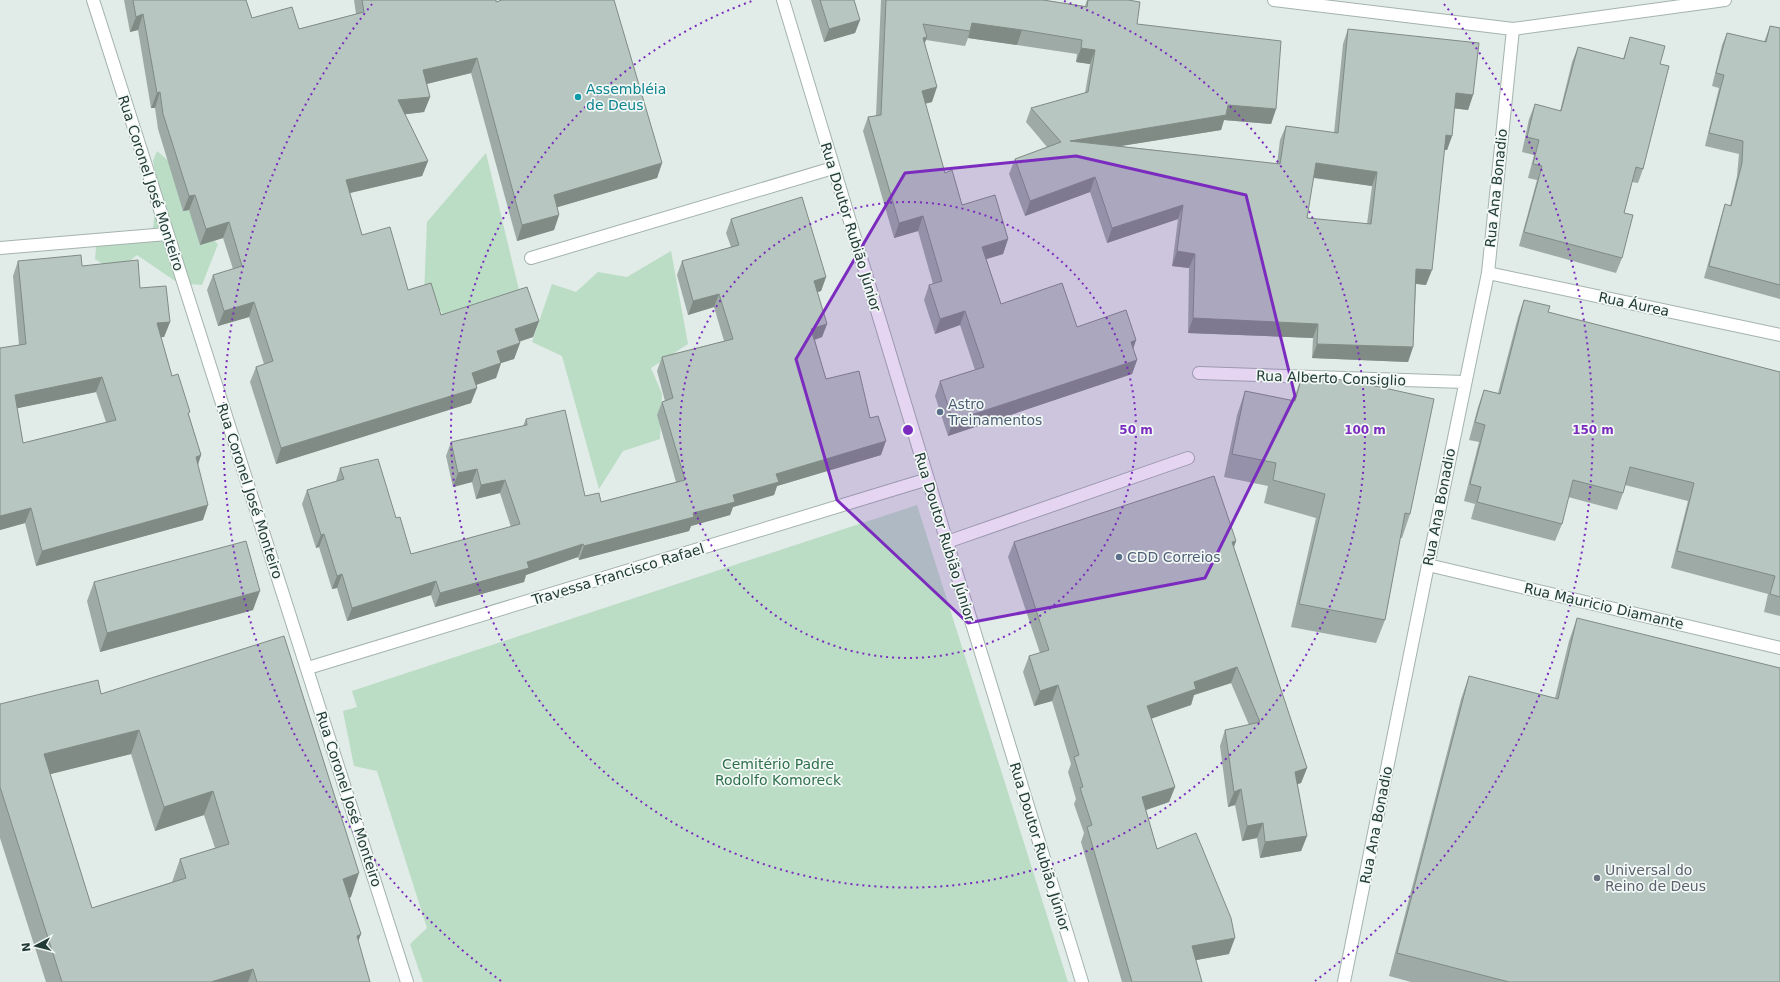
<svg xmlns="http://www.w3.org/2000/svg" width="1780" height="982" font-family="'DejaVu Sans',sans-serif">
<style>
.green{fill:#bbdcc5}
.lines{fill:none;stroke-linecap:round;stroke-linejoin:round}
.lane-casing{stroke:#a4b3ae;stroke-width:14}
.street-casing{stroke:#a4b3ae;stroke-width:14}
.lane{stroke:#fff;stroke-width:12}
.street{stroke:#fff;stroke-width:12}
.wall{fill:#9daaa5;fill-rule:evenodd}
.shaded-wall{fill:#808b86}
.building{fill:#b7c6c0;stroke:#808b86;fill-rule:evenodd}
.marked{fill:#7b2cbf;fill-opacity:0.2;stroke:#7b2cbf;stroke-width:3;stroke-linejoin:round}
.ring{fill:none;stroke:#7b2cbf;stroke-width:2;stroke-dasharray:2 4}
.culture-dot{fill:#0f9aa8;stroke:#f2f8f5;stroke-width:1.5}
.service-dot{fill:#5c6f8a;stroke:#f2f8f5;stroke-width:1.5}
.worship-dot{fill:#6b7280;stroke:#f2f8f5;stroke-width:1.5}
.labels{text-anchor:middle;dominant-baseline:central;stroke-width:3.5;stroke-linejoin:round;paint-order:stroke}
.culture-label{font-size:14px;fill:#0d838f;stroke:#f2f8f5;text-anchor:start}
.street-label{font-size:14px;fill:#223b36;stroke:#f2f8f5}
.service-label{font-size:14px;fill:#4e5e75;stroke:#f2f8f5;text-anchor:start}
.park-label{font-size:14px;fill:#2e704b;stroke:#f2f8f5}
.worship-label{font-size:14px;fill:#5b616d;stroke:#f2f8f5;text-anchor:start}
.centre{fill:#7b2cbf;stroke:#f2f8f5;stroke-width:2}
.ring-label{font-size:12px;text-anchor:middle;font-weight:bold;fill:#7b2cbf;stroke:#f2f8f5;stroke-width:3.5;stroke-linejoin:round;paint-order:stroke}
</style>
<rect width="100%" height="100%" fill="#e1ebe7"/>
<path class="green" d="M157,151L194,183L197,227L218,244L202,285L178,283L137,255L116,272L95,259L97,237L153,228L158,185L153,161Z
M486,153L526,319L439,331L442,312L424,295L427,222Z
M671,251L688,344L651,368L662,394L660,439L623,451L599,489L562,356L532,342L552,284L576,292L598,272L627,277Z
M917,505L1068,982H423L410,944L427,928L377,771L354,766L343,711L357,707L352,691Z"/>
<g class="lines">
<defs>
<path id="lane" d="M531,258L833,168
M947,542L1188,458
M1344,982L1428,565"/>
<path id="street" d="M93,0L407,982
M783,0L947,542L1082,982
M1274,0L1513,29L1725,0
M1513,29L1488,273L1428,565L1780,648
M0,248L167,234
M1488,273L1780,335
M1199,373L1464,382
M308,668L928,479"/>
</defs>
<use href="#lane" class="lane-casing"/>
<use href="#street" class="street-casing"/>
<use href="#lane" class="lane"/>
<use href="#street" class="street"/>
</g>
<path class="wall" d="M124,0H246L252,18L299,29L356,14L354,0H496V2L662,163L657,178L557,207L559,215L554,230L517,241L471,73L427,84L430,97L424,112L405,114L428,161L422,176L350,193L362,235L408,290L441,315L539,321L533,337L519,341L520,343L514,359L501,363L496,378L476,385L471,403L276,464L250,382L256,367L264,364L249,317L218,326L207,290L213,275L233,269L223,238L200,245L189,210L183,211L158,129L155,108H151L138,30L130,32Z
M811,0H854L860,20L855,33L824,42Z
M881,0H1043L1085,6L1087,0H1128L1137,24L1276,109L1271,124L1224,120L1221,130L1120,146L1277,164L1280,140L1286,126L1334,133L1343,44L1348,29L1473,95L1468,110L1454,108L1452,136L1447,150H1444L1426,285L1416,284L1413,347L1408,362L1312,358L1313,338L1188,333L1189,268L1172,266L1178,219L1107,243L1090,192L1025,216L1009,174L1015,159L1047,147L1026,122L1031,108L1085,93L1090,64L1076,62L1077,54L1017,45L968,38L965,46L926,40L925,43L932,102L925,103L945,173L962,205L1008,239L1003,254L986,259L1001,304L1077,327L1136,340L1133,349L1137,360L1132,374L948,436L935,396L940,381L975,370L960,325L935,334L924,300L929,285L933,284L918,231L894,238L863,131L868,117L876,116ZM1313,178L1372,186L1367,224L1307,218Z
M1770,26L1780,28V299L1704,278L1721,217L1725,204L1730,206L1737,176L1739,154L1705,146L1719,88L1712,86L1722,45L1727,33L1764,42Z
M1630,37L1660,64L1643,169L1638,183L1632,182L1624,213L1622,258L1616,273L1519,246L1537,180L1528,178L1534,155L1522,152L1529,119L1535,104L1560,111L1572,62L1578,47L1623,59Z
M731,219L826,277L821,291L817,292L827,324L822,337L815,340L826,379L870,418L881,455L777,486L774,495L733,507L730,515L691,526L689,531L579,560L578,557L526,575L524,582L435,607L431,595L347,621L337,588L332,589L319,547L316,548L302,504L307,490L336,481L340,468L396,518L411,554L511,527L500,493L476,499L472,482L453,487L446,456L451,442L523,426L526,419L585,496L601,502L676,482L657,415L662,402L665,401L657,371L662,357L724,341L714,307L688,315L677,275L682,261L731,247L726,233Z
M18,261L82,266L140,288L170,322L164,337H161L172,376L189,415L201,455L198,465L203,520L36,566L25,523L0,530V348L19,345L13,276ZM96,392L106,422L23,443L17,408Z
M1524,300L1548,312L1780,372V616L1764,612L1768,594L1671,568L1688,501L1625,485L1623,493L1617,510L1568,497L1562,524L1555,541L1471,519L1475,504L1464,501L1479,442L1469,440L1478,407L1484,390L1498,393L1518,317Z
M1303,373L1410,514L1402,538H1400L1385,620L1376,643L1291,627L1316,518L1264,503L1268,486L1224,477L1237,415L1245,391L1293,401Z
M1236,541L1234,547L1307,768L1301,783L1297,784L1307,836L1301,851L1260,858L1257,838L1242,841L1235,805L1228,807L1220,746L1225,730L1249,725L1231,683L1194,695L1191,705L1151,718L1175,787L1169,802L1146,810L1157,849L1229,954L1196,960L1202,982H1122L1081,842L1084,833L1074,804L1076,799L1068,772L1071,764L1052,701L1034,706L1023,672L1029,656L1040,653L1008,557L1014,542Z
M94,582L253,610L100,652L87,601Z
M1577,618L1780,982H1411L1389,976L1461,699L1469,676L1555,698L1569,641Z
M101,694L351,897L349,898L361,934L358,941L370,982H46L0,838V704ZM131,754L155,831L204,815L215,848L180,859L172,882L92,908L50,774Z"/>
<path class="shaded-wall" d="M143,14L138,30L130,32L136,17Z
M860,20L855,33L824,42L829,29Z
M972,23L1022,30L1017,45L968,38L970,31Z
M927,37L921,52L923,38Z
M1081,48L1095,50L1090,64L1076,62Z
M477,58L471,73L418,86L423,70Z
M937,87L932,102L917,106L922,91Z
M160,92L155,108H151L157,93Z
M1456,93L1473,95L1468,110L1451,108Z
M430,97L424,112L392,116L398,100Z
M1228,105L1276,109L1271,124L1224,120L1221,130L1065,155L1070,141Z
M1446,135L1452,136L1447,150H1440Z
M428,161L422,176L341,195L346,180Z
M662,163L657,178L548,210L554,195Z
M1316,163L1377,172L1372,186L1310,177Z
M1095,177L1090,192L1025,216L1030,201Z
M195,195L189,210L183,211L189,196Z
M1183,205L1178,219L1107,243L1112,228Z
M559,215L554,230L517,241L522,225Z
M923,216L918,231L894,238L899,223Z
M229,222L223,238L200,245L206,229Z
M1008,239L1003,254L977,262L982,247Z
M1177,251L1195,254L1189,268L1172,266Z
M1416,269L1432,270L1426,285L1411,283Z
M826,277L821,291L809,295L814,281Z
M719,294L714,307L688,315L693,301Z
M254,302L249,317L218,326L224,311Z
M965,311L960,325L935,334L940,319Z
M1193,318L1318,324L1313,338L1188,333Z
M539,321L533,337L510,345L515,329Z
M170,322L164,337L151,338L157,323Z
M827,324L822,337L806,342L811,329Z
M1136,340L1131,355V342Z
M520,343L514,359L501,363L496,378L467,388L472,373L497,351Z
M1317,344L1413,347L1408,362L1312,358Z
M1137,360L1132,374L948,436L953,421Z
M102,377L96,392L9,410L15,395Z
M477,388L471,403L276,464L281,448Z
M886,441L881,455L777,486L774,495L733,507L730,515L691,526L689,531L579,560L584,546L693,513L776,474Z
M201,455L196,470V457Z
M477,469L472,482L453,487L458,473Z
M505,480L500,493L476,499L481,485Z
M208,505L203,520L36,566L42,551Z
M31,508L25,523L0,530V516Z
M324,534L319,547L316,548L321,535Z
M1236,541L1230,557L1232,542Z
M583,544L578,557L526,575L524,582L435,607L440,593L527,562Z
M342,574L337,588L332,589L337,576Z
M436,581L431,595L347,621L352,608Z
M260,591L253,610L100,652L107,633Z
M1237,667L1231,683L1194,695L1191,705L1142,722L1147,706L1194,682Z
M1058,685L1052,701L1034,706L1040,691Z
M139,730L131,754L35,778L44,754Z
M1307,768L1301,783L1289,787L1295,772Z
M1175,787L1169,802L1137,813L1142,797Z
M1241,789L1235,805L1228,807L1234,792Z
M213,791L204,815L155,831L164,807Z
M1263,823L1257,838L1242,841L1247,826Z
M1307,836L1301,851L1260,858L1265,842Z
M359,873L351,897L334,903L343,879Z
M361,934L352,958L357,936Z
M1235,938L1229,954L1186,962L1192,946Z
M253,969L248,982H211Z"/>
<path class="building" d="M133,0H246L252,18L292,7L299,29L364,12L362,0H496V2L502,0H614L662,163L554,195L559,215L522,225L477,58L423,70L430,97L398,100L428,161L346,180L362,235L390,227L408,290L431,283L441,315L527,287L539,321L515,329L520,343L497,351L501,363L472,373L477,388L281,448L256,367L273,361L254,302L224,311L213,275L242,266L229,222L206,229L195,195L189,196L163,114L160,92L157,93L143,14L136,17Z
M820,0H854L860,20L829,29Z
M886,0H1043L1087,7L1088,0H1128L1140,2L1137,24L1281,41L1276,109L1228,105L1226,115L1070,141L1280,164L1286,126L1338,133L1348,29L1479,43L1473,95L1456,93L1452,136L1446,135L1432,270L1416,269L1413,347L1317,344L1318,324L1193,318L1195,254L1177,251L1183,205L1112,228L1095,177L1030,201L1015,159L1061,142L1031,108L1088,92L1095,50L1081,48L1082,40L1022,30L972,23L970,31L923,24L927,37L923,38L937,87L922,91L945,173L952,170L962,205L995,195L1008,239L982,247L1001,304L1062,283L1077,327L1126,310L1136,340L1131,342L1137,360L953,421L940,381L984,367L965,311L940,319L929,285L942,281L923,216L899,223L868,117L881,115ZM1316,163L1377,172L1371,224L1307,218Z
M1770,26L1780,28V285L1709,266L1725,204L1731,206L1742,163L1743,141L1709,133L1724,75L1716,73L1727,33L1766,42Z
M1630,37L1665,46L1660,64L1669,66L1643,169L1636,167L1624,213L1633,215L1622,258L1524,232L1542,166L1533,164L1539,140L1527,137L1535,104L1561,111L1578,47L1624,59Z
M802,197L826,277L814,281L827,324L811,329L826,379L859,371L870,418L878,416L886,441L776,474L779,482L733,495L735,502L693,513L694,517L584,546L583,544L527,562L529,568L440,593L436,581L352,608L342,574L337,576L324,534L321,535L307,490L344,479L340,468L378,459L396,518L400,517L411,554L520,524L505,480L481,485L477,469L458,473L451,442L527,425L526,419L565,410L585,496L599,493L601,502L685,480L662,402L673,398L662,357L733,339L719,294L693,301L682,261L739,245L731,219Z
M81,255L82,266L138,260L140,288L166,286L170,322L157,323L172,376L178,374L190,412L188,413L201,455L196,457L208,505L42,551L31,508L0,516V348L26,344L18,261ZM102,377L116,420L23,443L15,395Z
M1524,300L1550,306L1548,312L1780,372V597L1770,594L1775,576L1677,551L1694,483L1630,467L1623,493L1573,480L1562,524L1477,502L1481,487L1470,484L1485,425L1475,422L1484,390L1500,394Z
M1303,373L1380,387L1434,399L1410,514L1405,513L1385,620L1299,604L1325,494L1273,480L1276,463L1232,454L1245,391L1295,401Z
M1214,476L1236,541L1232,542L1307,768L1295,772L1307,836L1265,842L1263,823L1247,826L1241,789L1234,792L1225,730L1260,722L1237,667L1194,682L1196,689L1147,706L1175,787L1142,797L1157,849L1196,833L1231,918L1235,938L1192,946L1202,982H1132L1087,827L1092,825L1080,788L1083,787L1074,757L1079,755L1058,685L1040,691L1029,656L1049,650L1014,542Z
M246,541L260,591L107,633L94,582Z
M1577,618L1780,668V982H1509L1397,953L1469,676L1558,699Z
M284,636L359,873L343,879L361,934L357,936L370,982H257L253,969L211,982H62L0,787V704L98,680L101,694ZM139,730L164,807L213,791L229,844L180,859L186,878L92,908L44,754Z"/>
<path class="marked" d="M1076,156L1246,195L1295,396L1205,578L968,623L837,500L796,359L905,173Z"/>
<g class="ring">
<circle cx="908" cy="430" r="228"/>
<path d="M1064 1A457 457 0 1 1 752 1"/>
<path d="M501 981A685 685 0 0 1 372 4M1444 4A685 685 0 0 1 1315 981"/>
</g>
<circle class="culture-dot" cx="578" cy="97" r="4"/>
<g class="service-dot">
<circle cx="940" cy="412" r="4"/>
<circle cx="1119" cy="557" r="4"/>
</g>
<circle class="worship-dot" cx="1597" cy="878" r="4"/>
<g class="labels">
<g class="culture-label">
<text x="586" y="89">Assembléia<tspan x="586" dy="16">de Deus</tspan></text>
</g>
<g class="street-label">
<text transform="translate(151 183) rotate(72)">Rua Coronel José Monteiro</text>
<text transform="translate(1496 188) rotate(-84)">Rua Ana Bonadio</text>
<text transform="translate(851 227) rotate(73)">Rua Doutor Rubião Júnior</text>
<text transform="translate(1634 304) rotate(12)">Rua Áurea</text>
<text transform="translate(1331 378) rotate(2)">Rua Alberto Consiglio</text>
<text transform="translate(250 491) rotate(72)">Rua Coronel José Monteiro</text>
<text transform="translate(1439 507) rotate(-79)">Rua Ana Bonadio</text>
<text transform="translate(945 537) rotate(73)">Rua Doutor Rubião Júnior</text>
<text transform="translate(618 574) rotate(-17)">Travessa Francisco Rafael</text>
<text transform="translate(1604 606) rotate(13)">Rua Mauricio Diamante</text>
<text transform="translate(349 799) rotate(72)">Rua Coronel José Monteiro</text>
<text transform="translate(1376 825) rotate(-79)">Rua Ana Bonadio</text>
<text transform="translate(1040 847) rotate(73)">Rua Doutor Rubião Júnior</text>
</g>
<g class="service-label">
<text x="948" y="404">Astro<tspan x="948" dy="16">Treinamentos</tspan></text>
<text x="1127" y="557">CDD Correios</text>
</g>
<g class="park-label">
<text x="778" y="764">Cemitério Padre<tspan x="778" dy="16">Rodolfo Komoreck</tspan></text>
</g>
<g class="worship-label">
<text x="1605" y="870">Universal do<tspan x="1605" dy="16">Reino de Deus</tspan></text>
</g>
</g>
<circle cx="908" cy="430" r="6" class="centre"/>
<g class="ring-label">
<text x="1136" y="434">50 m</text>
<text x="1365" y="434">100 m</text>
<text x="1593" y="434">150 m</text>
</g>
<g transform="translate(36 946) rotate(263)" stroke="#f2f8f5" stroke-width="3" paint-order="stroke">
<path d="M0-3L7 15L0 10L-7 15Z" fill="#223b36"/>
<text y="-6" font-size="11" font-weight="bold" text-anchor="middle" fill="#223b36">N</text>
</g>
</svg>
